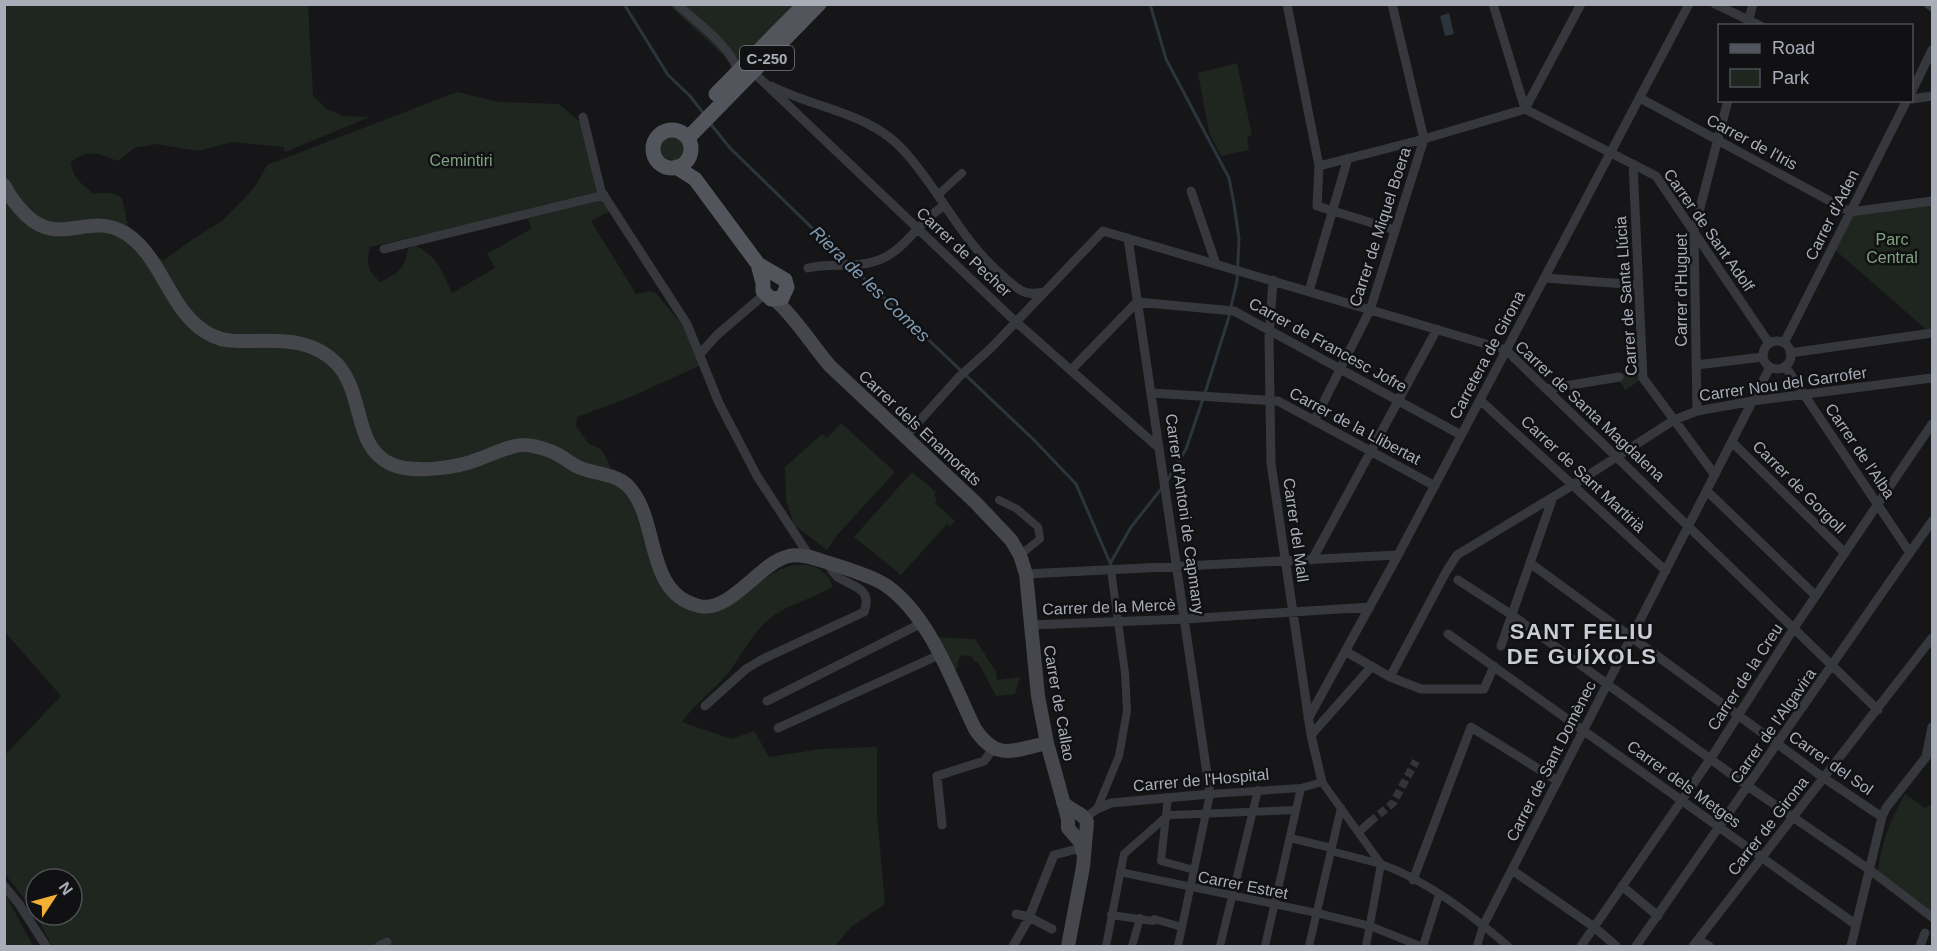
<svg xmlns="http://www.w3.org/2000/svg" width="1937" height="951" font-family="Helvetica,sans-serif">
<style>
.green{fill:#1e261f;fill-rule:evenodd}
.water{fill:#2c353c}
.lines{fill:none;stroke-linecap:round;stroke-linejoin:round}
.stream{stroke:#2c353c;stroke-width:3}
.pedestrian-tunnel{stroke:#333438;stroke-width:8;stroke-dasharray:8 4;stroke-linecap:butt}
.pedestrian{stroke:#37383d;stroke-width:8}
.minor{stroke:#37383d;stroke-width:9}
.secondary{stroke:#45474d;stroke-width:14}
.primary{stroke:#53555c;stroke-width:15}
.labels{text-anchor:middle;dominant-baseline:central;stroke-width:5;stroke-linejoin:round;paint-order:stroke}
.shield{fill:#111113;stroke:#7b7e86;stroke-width:1.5}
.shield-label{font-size:15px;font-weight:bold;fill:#a8adb8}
.street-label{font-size:16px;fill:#a8adb8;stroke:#111113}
.park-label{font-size:16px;fill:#7fa381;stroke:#111113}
.water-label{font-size:18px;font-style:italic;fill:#7f9bb3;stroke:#111113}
.district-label{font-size:22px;font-weight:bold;letter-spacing:1.5px;fill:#c9ccd4;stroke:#111113}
</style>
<rect width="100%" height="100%" fill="#161618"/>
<path class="green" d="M4,5H308L313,96L327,109L344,116L370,117L285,152L284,147L232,142L198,151L156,144L134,148L118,161C98,154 90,148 71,162C72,178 82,184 94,194C105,192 113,192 122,198L128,226L158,258L164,260L193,239L222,221L244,199L256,185L267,165L457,92L499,102L559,104L581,123L597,195L370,247C366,266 367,268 380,282C399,273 404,270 408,249L415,245C440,259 441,270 452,293L495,268L487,254L531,229L528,219L602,199L610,211L591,221L636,294L650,291L656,293L690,335L701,365L628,398L577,417L576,426L588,443L602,450L613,472L631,498L683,606C696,613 708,617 722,610C751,595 771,562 806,565C821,566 827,574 833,586C813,599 785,605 768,620C751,635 742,655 729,672C714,690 695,703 682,722L731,739L754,731L769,757L821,749L877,747V816L885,904L851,927L835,946H52L33,910L5,874V755L61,696L5,632ZM36,879H72V915H36Z
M669,5H796L734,65Z
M1237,63L1252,135L1247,137L1249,150L1221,156L1209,132L1198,73Z
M660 148a12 12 0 1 1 24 0a12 12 0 1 1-24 0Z
M1932,204V330L1928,331L1834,249L1851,214Z
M1642,371L1644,378L1625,390L1619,380V374Z
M841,423L895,472L838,534L827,550L794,525L786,500L785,467L822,434L827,438Z
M912,472L936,492L934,495L937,499L935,503L955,521L950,526L947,524L901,575L854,537Z
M934,637L975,639L996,672L997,680L1020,677L1015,694L996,696L978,662H975L972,657L964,655L959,658L957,668L952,672Z
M1905,794L1925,808L1932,804V911L1878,871C1881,843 1891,818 1905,794Z
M4,896L8,899L33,946H5Z"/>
<path class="water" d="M1449,13L1454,34L1445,36L1440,16Z"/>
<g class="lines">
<path class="stream" d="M624,4L668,75L690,96L704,114
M1150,4L1166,59L1229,178L1234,204L1239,239L1237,281L1228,320L1205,393
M709,122L730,148L847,262
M852,267L1035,441L1076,484L1111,565
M1167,481L1186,449L1203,399
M1111,562L1131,527L1162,488"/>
<path class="pedestrian-tunnel" d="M1370,822L1393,803L1416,761"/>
<path class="pedestrian" d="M939,194L962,173
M999,500L1017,509L1038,527L1040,539L1020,555
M1168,797L1161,861L1194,870
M1097,809L1119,756L1127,711L1125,673L1111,570
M1359,832L1370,822
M1290,838L1332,848
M1120,872L1317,913L1370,926L1420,946
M1111,915L1153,921L1154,919L1182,927
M1106,946L1124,854L1166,817L1171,815L1296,810
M1132,946L1140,918
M1178,946L1210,794L1301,788L1322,782L1381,864L1331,851
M1220,946L1258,790
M1265,946L1301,788
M1309,946L1341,808
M1366,946L1381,864C1428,881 1470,914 1508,946
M1423,946L1439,895
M1477,946L1483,926"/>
<path class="minor" d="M677,4C697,23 729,44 738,71
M1287,4L1319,166L1317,206L1395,230
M1493,4L1525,109
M1715,4L1761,26
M1928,4L1932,7
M1747,25L1753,4
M753,72L1016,322L1159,448
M771,86C816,109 872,113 905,152C941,192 962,242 1004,277C1010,282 1016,288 1022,291C1029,295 1037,293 1044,292
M1912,91L1932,50
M1640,98L1850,212L1932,201
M1912,99L1932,96
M1525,109L1656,176L1769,343
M1525,109L1581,4
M583,117L601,191L687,324L719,403L757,476L810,557
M1633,164L1643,378L1715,475
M1319,166L1424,139L1525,109
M1191,191L1216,264
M384,249L604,195
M808,268C831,262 853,269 876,261C905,252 919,220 944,206
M1545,278L1639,285
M1273,280L1269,338L1271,463L1311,735L1322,782
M1309,291L1348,158
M1763 355a14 14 0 1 1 28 0a14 14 0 1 1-28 0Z
M1784,343L1907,100
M1790,353L1932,333
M700,354L717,335L765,294
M1696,365L1763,357
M1785,366L1910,553
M1071,370L1137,302L1234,311L1461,435
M1547,389L1619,377
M1152,393L1278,401L1435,486
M1480,400L1666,571
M1697,411L1694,231L1728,100
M1314,421L1370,310L1424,139L1392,4
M904,438L959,377L991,348L1103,231L1506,350L1878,710
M1732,442L1845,553
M1707,491L1816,596
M1312,560L1437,329
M1530,563L1824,778L1882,817
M1026,574L1398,555
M1458,580L1512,615L1749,787L1870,870L1932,917
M1030,625L1185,619L1370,607
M1448,634L1855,924
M1501,646L1553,497
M1345,651L1390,677L1421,689H1484L1494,666
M1390,677L1446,572L1457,555L1573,485L1674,420L1697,411L1753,401L1932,378
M767,701L922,623
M705,706L746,669L761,660L864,612C873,589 854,587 839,578C833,574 830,567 827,562
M1308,719L1398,555L1689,4
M778,728L939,655
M1311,735L1372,666
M1085,818L1097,809L1111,803L1210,794L1128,238
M942,825L937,776L984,761L993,749
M1512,870L1594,927L1616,946
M1413,880L1471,727L1558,781
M4,886L19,904L46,946
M1622,886L1658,916
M1016,914L1029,917L1052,929
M1483,926L1770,367
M1698,940L1709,946
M379,946L387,942
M1013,946L1028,920L1054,855L1081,848
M1581,946L1711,758L1794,628L1932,424
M1636,946L1932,521
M1693,946L1932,638
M1851,946L1882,817L1886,808L1926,757L1932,727
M1920,946L1925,933"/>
<path class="secondary" d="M4,185C9,196 18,207 26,215C60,248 89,211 125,233C164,257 170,317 213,336C224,341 233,341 244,341C279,341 312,337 338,365C365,396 353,447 391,464C413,474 457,468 479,459C494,454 509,445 524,445C533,445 542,448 550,451C560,454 568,462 578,467C593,474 614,473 627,485C661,518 643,593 699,606C730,614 760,562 789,556C796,554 803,556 810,557C829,563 872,575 887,586C931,618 952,682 975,729C997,762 1014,750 1047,743
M775,300C795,317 812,345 830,366L976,503L1011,540L1020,555L1026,574L1038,696L1047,743L1068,819V828L1080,842L1084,856
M1063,802C1070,811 1083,812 1087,822L1083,867L1068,946"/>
<path class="primary" d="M716,94L805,4
M653 149a19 19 0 1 1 38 0a19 19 0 1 1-38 0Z
M688,138L819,4
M676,167L695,179L758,264L785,280L787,287L782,298L771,299L763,291V283L758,264"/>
</g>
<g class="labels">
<rect class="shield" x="740" y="46" width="54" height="24" rx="4.5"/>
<g class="shield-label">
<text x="767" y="58">C-250</text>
</g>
<g class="street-label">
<text transform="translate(1752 142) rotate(28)">Carrer de l'Iris</text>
<text transform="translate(1832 215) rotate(-63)">Carrer d'Aden</text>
<text transform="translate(1380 227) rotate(-72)">Carrer de Miquel Boera</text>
<text transform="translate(1709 230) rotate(55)">Carrer de Sant Adolf</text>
<text transform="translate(964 252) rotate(43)">Carrer de Pecher</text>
<text transform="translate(1681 290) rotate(-90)">Carrer d'Huguet</text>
<text transform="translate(1626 296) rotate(-94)">Carrer de Santa Llúcia</text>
<text transform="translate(1328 345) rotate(29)">Carrer de Francesc Jofre</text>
<text transform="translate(1487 355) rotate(-62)">Carretera de Girona</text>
<text transform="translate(1783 384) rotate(-8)">Carrer Nou del Garrofer</text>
<text transform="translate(1590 411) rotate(43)">Carrer de Santa Magdalena</text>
<text transform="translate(1355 426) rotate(28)">Carrer de la Llibertat</text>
<text transform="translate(920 428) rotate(43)">Carrer dels Enamorats</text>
<text transform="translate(1860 451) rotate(56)">Carrer de l'Alba</text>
<text transform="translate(1583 474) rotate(43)">Carrer de Sant Martirià</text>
<text transform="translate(1799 487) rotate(45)">Carrer de Gorgoll</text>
<text transform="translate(1185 514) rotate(82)">Carrer d'Antoni de Capmany</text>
<text transform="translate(1296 530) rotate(82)">Carrer del Mall</text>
<text transform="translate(1109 607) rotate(-2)">Carrer de la Mercè</text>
<text transform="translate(1745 677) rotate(-57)">Carrer de la Creu</text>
<text transform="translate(1059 703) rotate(80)">Carrer de Callao</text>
<text transform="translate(1773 726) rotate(-55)">Carrer de l'Algavira</text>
<text transform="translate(1551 761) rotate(-63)">Carrer de Sant Domènec</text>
<text transform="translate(1831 763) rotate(35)">Carrer del Sol</text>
<text transform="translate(1201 780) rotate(-5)">Carrer de l'Hospital</text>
<text transform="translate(1684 784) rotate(36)">Carrer dels Metges</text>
<text transform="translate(1768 826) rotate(-52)">Carrer de Girona</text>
<text transform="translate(1243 885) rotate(11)">Carrer Estret</text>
</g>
<g class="park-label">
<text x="461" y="160">Cemintiri</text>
<text x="1892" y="239">Parc<tspan x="1892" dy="18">Central</tspan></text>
</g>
<g class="water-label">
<text transform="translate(870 284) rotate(44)">Riera de les Comes</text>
</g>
<g class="district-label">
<text x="1582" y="631">SANT FELIU<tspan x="1582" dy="25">DE GUÍXOLS</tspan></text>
</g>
</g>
<rect width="1937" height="951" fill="none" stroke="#a8adb8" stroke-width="12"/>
<rect x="1718" y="24" width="195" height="78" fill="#111113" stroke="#4d4f55" stroke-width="1.5"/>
<rect x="1730" y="44" width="30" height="9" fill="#53555c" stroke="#4d4f55" stroke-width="1.5"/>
<text x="1772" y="54" font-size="18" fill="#a8adb8">Road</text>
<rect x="1730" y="69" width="30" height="18" fill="#1e261f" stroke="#4d4f55" stroke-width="1.5"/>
<text x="1772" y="84" font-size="18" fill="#a8adb8">Park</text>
<g transform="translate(54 897) rotate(54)"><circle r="28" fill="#111113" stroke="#4d4f55" stroke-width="1.5"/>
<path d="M0-4.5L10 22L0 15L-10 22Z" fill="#f2b134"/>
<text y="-9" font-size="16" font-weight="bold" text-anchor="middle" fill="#a8adb8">N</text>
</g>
</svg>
